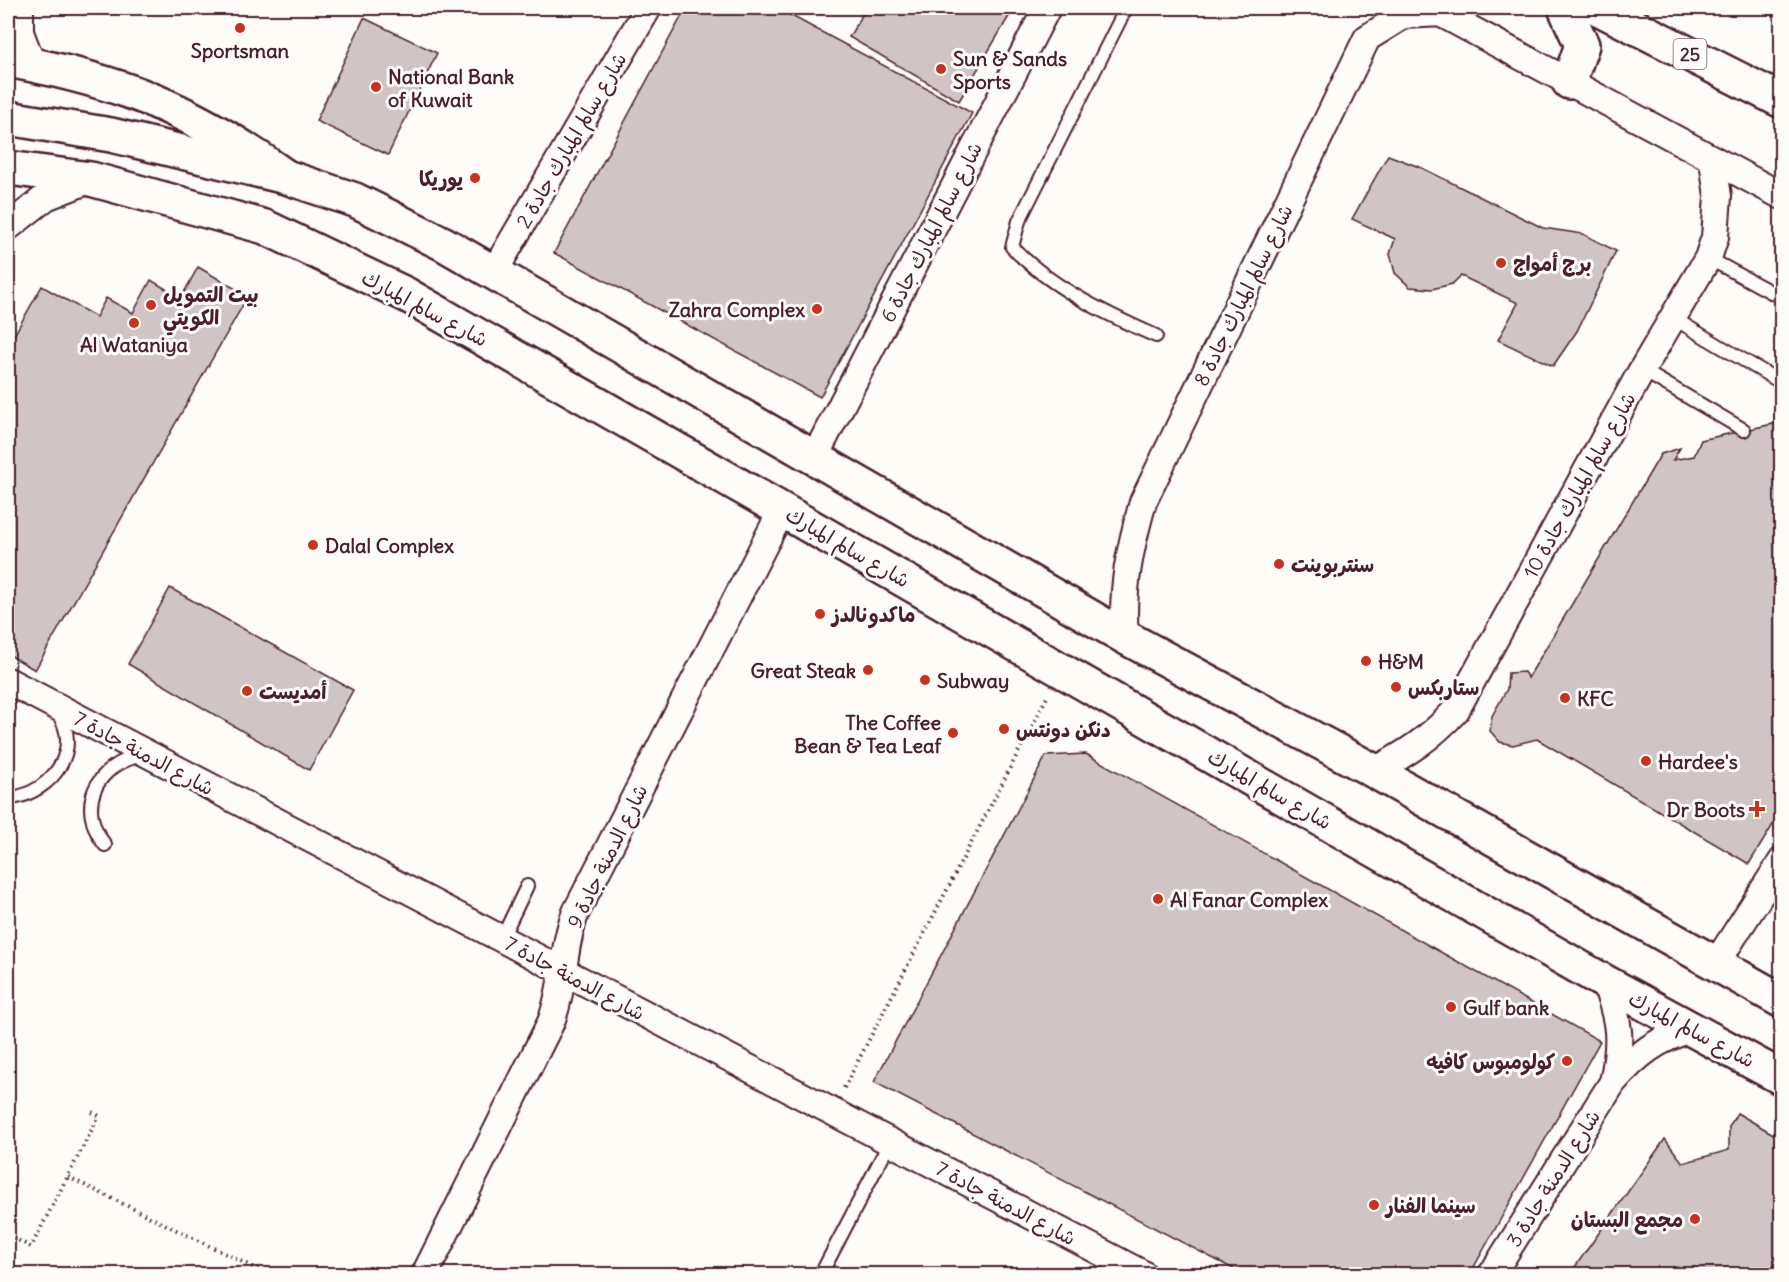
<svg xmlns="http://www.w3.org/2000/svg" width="1789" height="1282" font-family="Delius,'Playpen Sans Arabic',sans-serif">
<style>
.building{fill:#d0c5c4;stroke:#4a1f2b;stroke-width:1.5}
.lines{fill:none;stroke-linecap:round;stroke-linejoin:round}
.service-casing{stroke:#4a1f2b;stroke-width:16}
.minor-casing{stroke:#4a1f2b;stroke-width:30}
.secondary-casing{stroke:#4a1f2b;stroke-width:38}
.primary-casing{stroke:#4a1f2b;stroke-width:38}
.path{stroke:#4a1f2b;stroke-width:4;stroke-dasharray:1.5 4.5;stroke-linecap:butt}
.service{stroke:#fdfcf7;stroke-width:12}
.minor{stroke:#fdfcf7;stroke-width:26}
.secondary{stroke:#fdfcf7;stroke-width:33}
.primary{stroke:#fdfcf7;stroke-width:33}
.poi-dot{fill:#c8321e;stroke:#fdfcf7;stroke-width:2}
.labels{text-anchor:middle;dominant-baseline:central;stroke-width:6;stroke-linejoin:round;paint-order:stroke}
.shield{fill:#fdfcf7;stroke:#806168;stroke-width:1.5}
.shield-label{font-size:18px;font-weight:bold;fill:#4a1f2b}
.poi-label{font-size:20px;font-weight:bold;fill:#4a1f2b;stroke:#fdfcf7;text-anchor:start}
.street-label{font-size:20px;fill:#4a1f2b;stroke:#fdfcf7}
</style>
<rect width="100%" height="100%" fill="#fdfcf7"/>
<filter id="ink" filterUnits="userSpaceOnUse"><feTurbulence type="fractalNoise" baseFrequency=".0167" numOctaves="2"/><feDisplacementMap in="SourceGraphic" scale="12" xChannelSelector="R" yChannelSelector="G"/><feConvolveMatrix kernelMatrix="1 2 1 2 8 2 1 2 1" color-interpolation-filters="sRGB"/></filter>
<g filter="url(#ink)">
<path class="building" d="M686,8H777L972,113L820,397L554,253Z
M866,8H1014L959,101L849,37Z
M364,18L437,53L388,155L316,121Z
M1388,155L1422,168L1543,228L1583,234L1616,251L1577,331L1553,366L1498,340L1518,303L1461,276L1452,284L1432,289L1410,287L1395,273L1390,254L1395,239L1352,219Z
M198,267L248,296L35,670L8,654V346L42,286L96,317L106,298L133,313L151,280L181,298Z
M1782,422V810L1749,864L1537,739L1513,745L1500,742L1490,731L1492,716L1507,689L1508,673L1524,672L1528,678L1661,454L1680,448L1673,460L1694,456L1701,440Z
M170,588L353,690L309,770L128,664Z
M1086,754L1600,1041L1470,1274H1243L874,1082L1046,756Z
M1737,1113L1782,1139V1274H1570L1665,1139L1683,1163L1729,1150V1127Z"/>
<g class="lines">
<defs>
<path id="service" d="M1126,8L1019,221L1012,247C1050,287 1106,314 1156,336
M1708,258L1782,298
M1673,318L1782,383
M1642,370L1744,430
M12,798C52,792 85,748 56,711
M105,845C75,806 96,764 143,755
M501,940L527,886
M821,1274L890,1142"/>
<path id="minor" d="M20,8V32L32,64
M1431,8L1782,196
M8,227L46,197L89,180
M494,272L648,8
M815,456L1047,8
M1125,637C1121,589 1130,548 1143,502L1367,38L1404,15L1442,13
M8,681L1143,1274
M1374,771C1406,754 1432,737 1456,710L1642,370L1708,258L1715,237L1718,196L1713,161
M1715,965L1782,861
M1605,982C1620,1022 1622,1040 1613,1082
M425,1274L551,1022C565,985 562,947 576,912L782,510
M1492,1274L1613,1082C1639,1053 1656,1040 1693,1028"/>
<path id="secondary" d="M8,118L111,135L286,177L355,200L444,244L1125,637L1374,771L1782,1001
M8,168L91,179L265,227L407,295L1605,982L1782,1078"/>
<path id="primary" d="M1565,8L1582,45L1569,82
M1598,8L1782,101
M8,60C121,81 192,109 286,177"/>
</defs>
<use href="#service" class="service-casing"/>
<use href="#minor" class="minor-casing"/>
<use href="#secondary" class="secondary-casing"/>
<use href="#primary" class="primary-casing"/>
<path class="path" d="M844,1088L1047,697
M68,1177L267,1274
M8,1235L31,1247L99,1116L90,1111"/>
<use href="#service" class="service"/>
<use href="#minor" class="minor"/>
<use href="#secondary" class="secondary"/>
<use href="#primary" class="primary"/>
</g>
</g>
<g class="poi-dot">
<circle cx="240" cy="28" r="6"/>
<circle cx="941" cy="69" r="6"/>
<circle cx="376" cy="87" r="6"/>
<circle cx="475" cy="178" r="6"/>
<circle cx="1501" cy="263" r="6"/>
<circle cx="151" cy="305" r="6"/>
<circle cx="817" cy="309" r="6"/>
<circle cx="134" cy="323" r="6"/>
<circle cx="313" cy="545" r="6"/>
<circle cx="1279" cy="564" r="6"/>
<circle cx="820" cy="614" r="6"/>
<circle cx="1366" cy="661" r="6"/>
<circle cx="868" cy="670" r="6"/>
<circle cx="925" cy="680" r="6"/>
<circle cx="1396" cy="687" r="6"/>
<circle cx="247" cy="691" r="6"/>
<circle cx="1565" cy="698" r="6"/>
<circle cx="1004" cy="729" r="6"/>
<circle cx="953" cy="733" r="6"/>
<circle cx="1646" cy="761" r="6"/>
<path d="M1754 800h6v6h6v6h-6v6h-6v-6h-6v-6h6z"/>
<circle cx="1158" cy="899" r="6"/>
<circle cx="1451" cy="1007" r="6"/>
<circle cx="1567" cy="1061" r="6"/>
<circle cx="1374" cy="1205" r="6"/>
<circle cx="1695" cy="1219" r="6"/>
</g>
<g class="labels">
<rect class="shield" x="1673.5" y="39" width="33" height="30" rx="4.5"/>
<g class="shield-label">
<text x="1690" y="54">25</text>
</g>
<g class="poi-label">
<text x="240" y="50" text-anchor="middle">Sportsman</text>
<text x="953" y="58">Sun &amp; Sands<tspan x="953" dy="23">Sports</tspan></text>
<text x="388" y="76">National Bank<tspan x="388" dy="23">of Kuwait</tspan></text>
<text x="463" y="178" text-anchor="end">يوريكا</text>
<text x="1513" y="263">برج أمواج</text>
<text x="163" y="294">بيت التمويل<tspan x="163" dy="23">الكويتي</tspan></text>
<text x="805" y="309" text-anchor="end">Zahra Complex</text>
<text x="134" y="344" text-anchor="middle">Al Wataniya</text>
<text x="325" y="545">Dalal Complex</text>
<text x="1291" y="564">سنتربوينت</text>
<text x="832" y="614">ماكدونالدز</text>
<text x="1378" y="661">H&amp;M</text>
<text x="856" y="670" text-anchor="end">Great Steak</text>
<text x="937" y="680">Subway</text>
<text x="1408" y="687">ستاربكس</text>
<text x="259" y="691">أمديست</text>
<text x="1577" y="698">KFC</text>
<text x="941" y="722" text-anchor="end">The Coffee<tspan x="941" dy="23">Bean &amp; Tea Leaf</tspan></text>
<text x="1016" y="729">دنكن دونتس</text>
<text x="1658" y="761">Hardee's</text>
<text x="1745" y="809" text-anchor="end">Dr Boots</text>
<text x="1170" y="899">Al Fanar Complex</text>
<text x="1463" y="1007">Gulf bank</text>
<text x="1555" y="1061" text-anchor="end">كولومبوس كافيه</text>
<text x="1386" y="1205">سينما الفنار</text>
<text x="1683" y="1219" text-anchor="end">مجمع البستان</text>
</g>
<g class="street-label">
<text transform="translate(571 140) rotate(-60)">شارع سالم المبارك جادة 2</text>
<text transform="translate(931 232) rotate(-63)">شارع سالم المبارك جادة 6</text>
<text transform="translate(1243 295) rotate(-64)">شارع سالم المبارك جادة 8</text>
<text transform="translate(425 308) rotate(28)">شارع سالم المبارك</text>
<text transform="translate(1579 485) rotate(-61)">شارع سالم المبارك جادة 10</text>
<text transform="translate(848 547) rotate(30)">شارع سالم المبارك</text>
<text transform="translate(144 753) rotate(28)">شارع الدمنة جادة 7</text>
<text transform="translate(1270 789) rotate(30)">شارع سالم المبارك</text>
<text transform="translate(607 856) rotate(-64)">شارع الدمنة جادة 9</text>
<text transform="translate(575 978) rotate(28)">شارع الدمنة جادة 7</text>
<text transform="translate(1692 1029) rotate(28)">شارع سالم المبارك</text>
<text transform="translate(1553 1178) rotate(-58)">شارع الدمنة جادة 3</text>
<text transform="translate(1006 1203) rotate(28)">شارع الدمنة جادة 7</text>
</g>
</g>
<rect width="1789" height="1282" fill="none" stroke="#fdfcf7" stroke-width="30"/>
<rect x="15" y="15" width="1759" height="1252" fill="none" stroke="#4a1f2b" stroke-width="2" filter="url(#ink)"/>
</svg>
